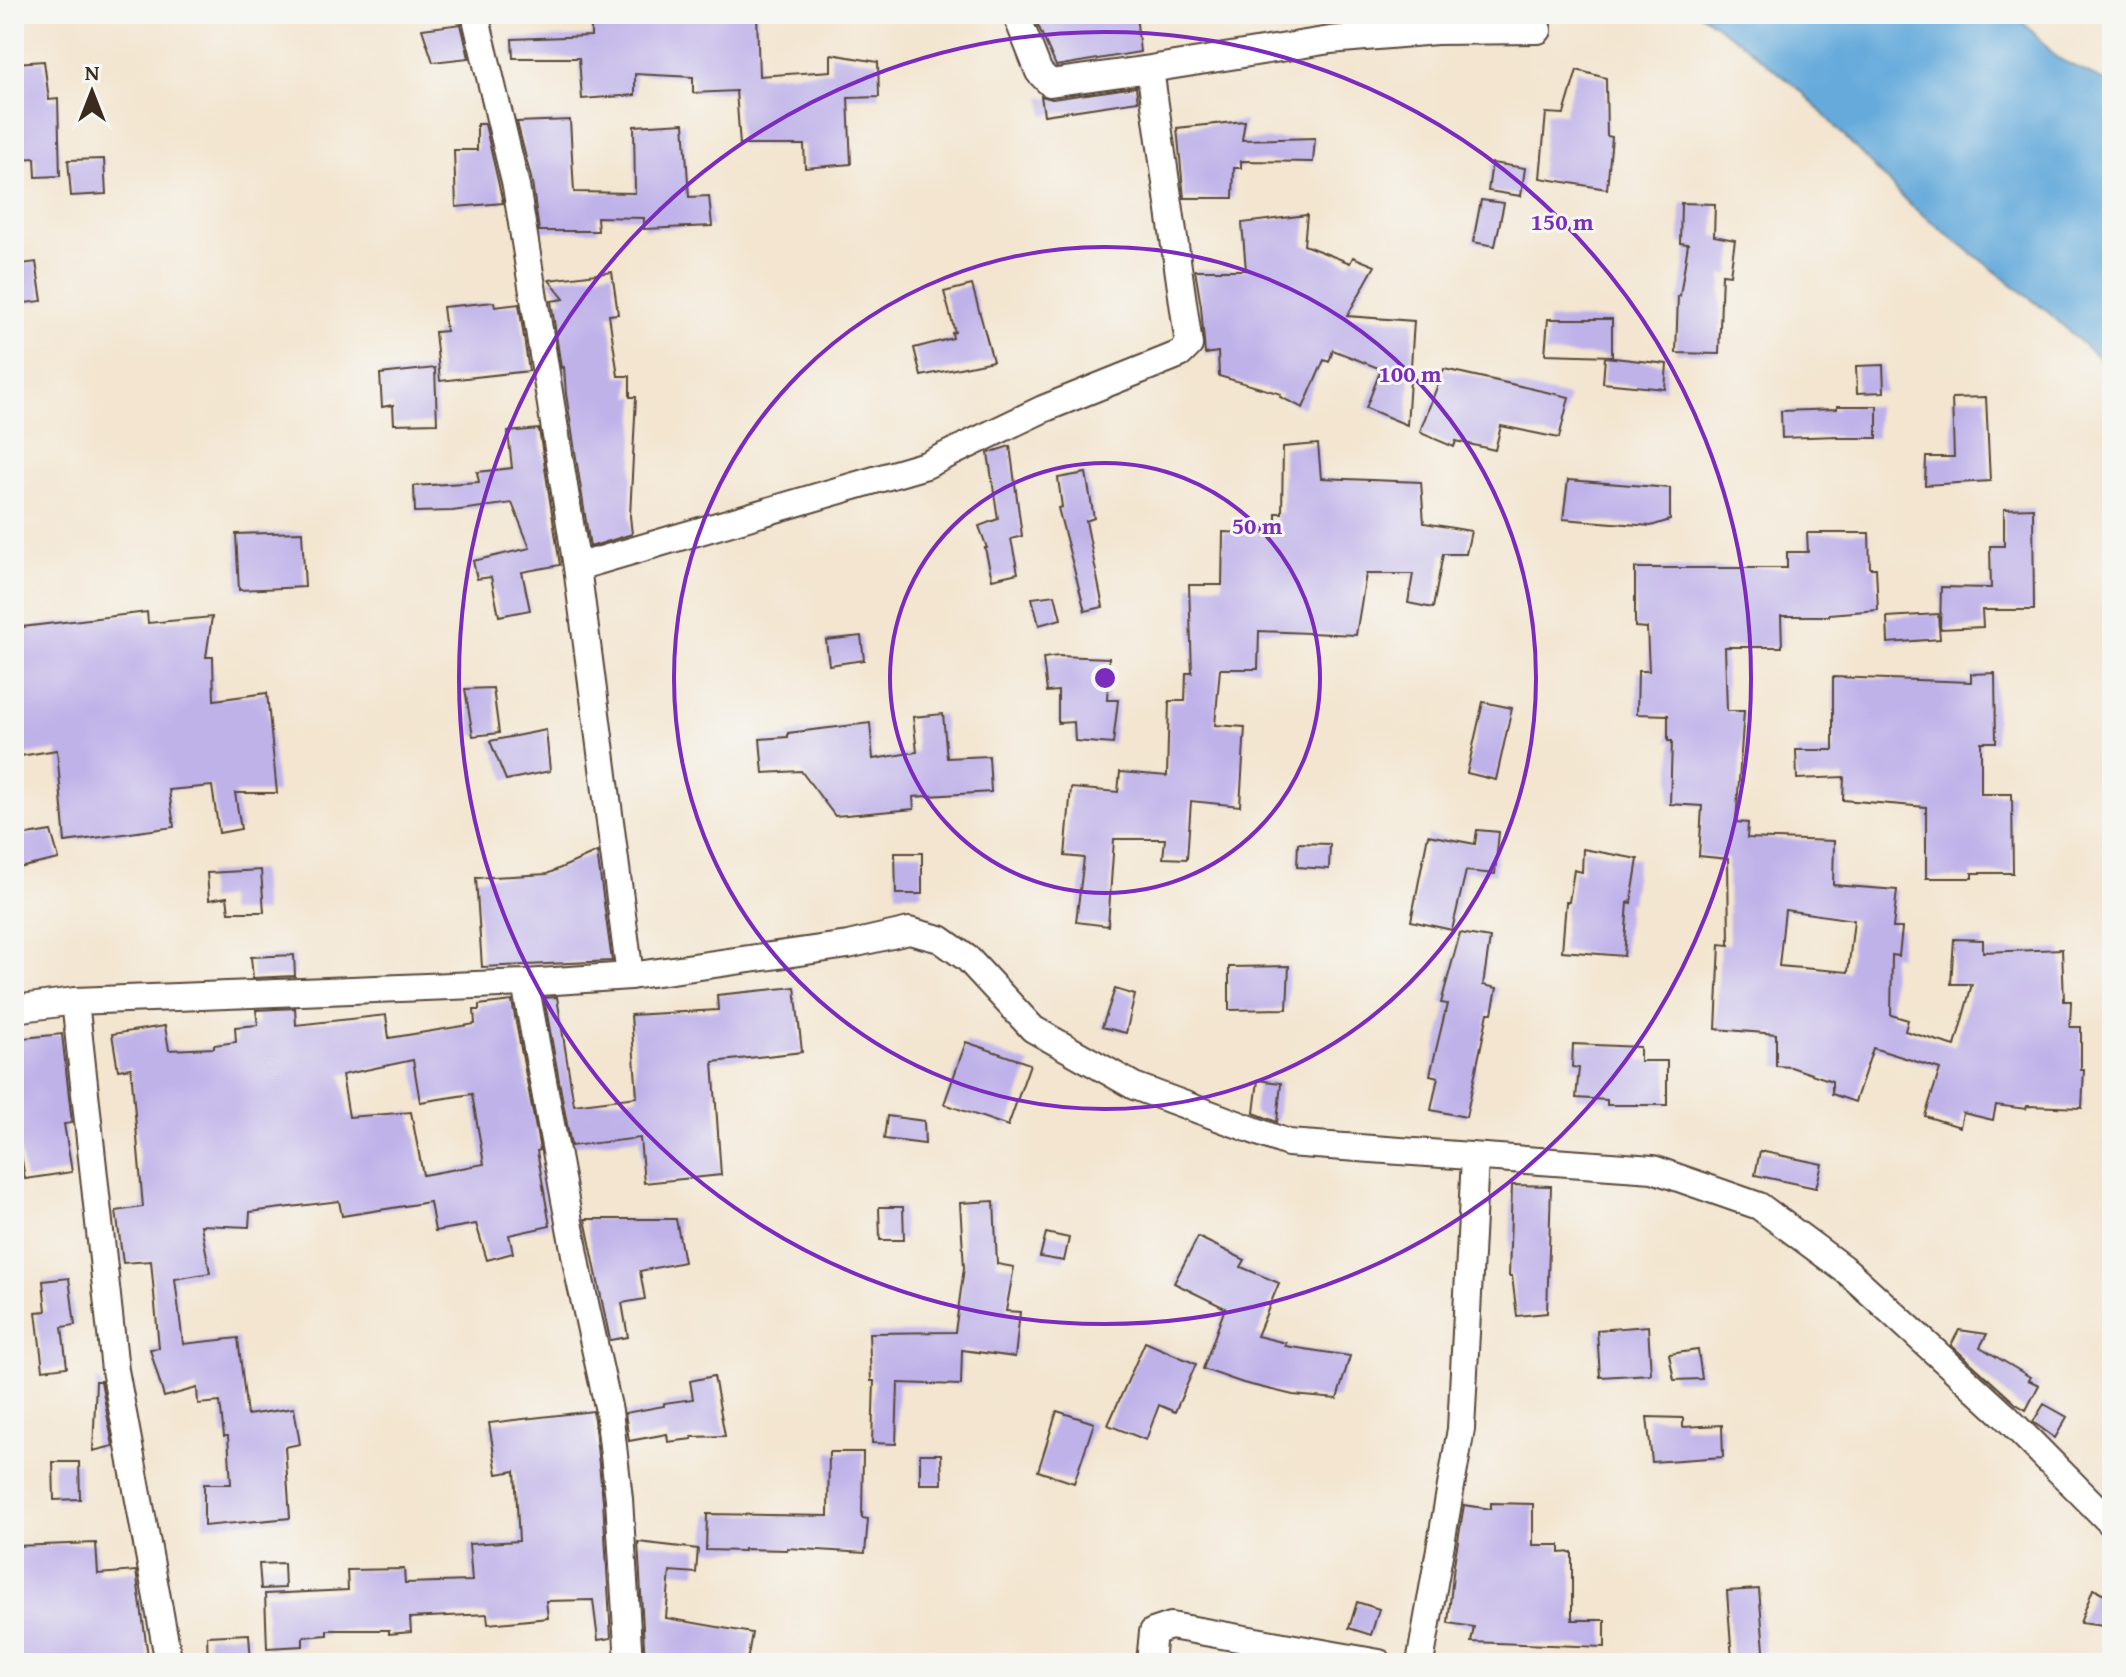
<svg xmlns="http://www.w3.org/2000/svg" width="2126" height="1677" font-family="'Gentium Book Plus',serif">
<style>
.water{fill:#65aadb;stroke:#506a7c;stroke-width:2}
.building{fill:#bfb2e9;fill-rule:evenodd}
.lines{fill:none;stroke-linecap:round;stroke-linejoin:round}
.minor-casing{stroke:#574639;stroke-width:30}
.minor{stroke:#fff;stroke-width:26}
.ring{fill:none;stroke:#7b2cbf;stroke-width:4}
.centre{fill:#7b2cbf;stroke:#f6f6f2;stroke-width:4}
.ring-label{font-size:24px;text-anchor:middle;font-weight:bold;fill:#7b2cbf;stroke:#f6f6f2;stroke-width:6;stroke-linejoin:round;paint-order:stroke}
</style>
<rect width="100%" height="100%" fill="#f6f6f2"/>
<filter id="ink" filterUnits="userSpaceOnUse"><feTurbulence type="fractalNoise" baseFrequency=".0125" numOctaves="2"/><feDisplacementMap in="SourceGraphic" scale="16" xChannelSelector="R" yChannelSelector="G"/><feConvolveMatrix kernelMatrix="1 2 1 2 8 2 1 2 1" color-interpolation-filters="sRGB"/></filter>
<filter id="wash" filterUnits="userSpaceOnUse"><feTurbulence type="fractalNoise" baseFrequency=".006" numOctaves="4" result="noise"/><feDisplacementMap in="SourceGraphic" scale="32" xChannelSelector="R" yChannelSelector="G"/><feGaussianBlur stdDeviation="1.8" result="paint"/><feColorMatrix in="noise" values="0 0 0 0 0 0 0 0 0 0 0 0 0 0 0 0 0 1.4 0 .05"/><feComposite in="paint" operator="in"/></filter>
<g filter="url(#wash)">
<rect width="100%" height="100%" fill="#f3e5cf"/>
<path class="water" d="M1700,14H2016L2057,58L2112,85V370L2049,313L1910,205L1800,90L1739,41Z"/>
<g id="blocks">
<path class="building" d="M641,14H757L759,76L831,71V54L878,62L879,97L848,98L851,164L805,168L804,145H740L736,91L693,93V77L635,74V95L582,99L579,58H513L512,39L591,36V15L641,18Z
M1033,14H1083L1084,21L1136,14L1140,52L1056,66Z
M461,24L469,58L433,62L422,29Z
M44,61L49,100L58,99L60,176L36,177L35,158L19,159L14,103L21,102L15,63Z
M1577,70L1606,78L1607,136L1612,137L1607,189L1540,178L1546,113L1564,114Z
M1136,87L1138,101L1044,115L1041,96L1052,99Z
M570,120L574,192L635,193L634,126L684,123L689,197L709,196L712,226L644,229V218L597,217L598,231H539L532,182L517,122Z
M1245,121L1242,140L1315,138L1313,162L1241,161V168H1234L1233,198H1184L1177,128Z
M477,124H485L503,203L456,207L454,150H477Z
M104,159L106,194L71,196L68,160Z
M1492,163L1525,168L1521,196L1488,191Z
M1481,200L1504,203L1495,246L1473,242Z
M1681,203L1715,204L1714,236L1735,240L1730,275L1722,274L1719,354L1676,353L1678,296H1680L1688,244L1680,243Z
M1307,215L1304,245L1350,263L1353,257L1375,266L1347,316L1414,321L1407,425L1366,408L1381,369L1333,350L1329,362L1324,360L1303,408L1280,397L1281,394L1219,376L1218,352L1205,354L1201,306L1195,270H1246L1242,223Z
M36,262L42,301L16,304L14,265Z
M612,272L618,314L609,315L618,376H630V397H636L630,516L632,534L590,547L566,394L564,367L561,368L551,301L564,299L549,280Z
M972,285L993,361L921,376L914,348L953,338L952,333L955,332L944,292Z
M494,302L495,307L519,304L529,371L440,381L435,332L446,331L443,307Z
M1548,319H1612V356L1545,354Z
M1605,357L1667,364L1665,389L1603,383Z
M1883,365L1884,392L1857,393L1856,366Z
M435,368L437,423L394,424L393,405L382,407L380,374Z
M1444,369L1569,397L1559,438L1501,426L1495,450L1456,441L1454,447L1423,434L1420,431Z
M1986,397L1990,481L1925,485L1926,457H1954L1952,398Z
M1837,406H1877V438H1837V436L1782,438L1781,411L1837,409Z
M539,429L560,565L522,572L530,610L499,616L491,577L477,579L473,561L530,548L512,503L452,511L415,512L414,486L479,482L477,472L512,468L508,432Z
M1318,444L1321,478L1421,482L1424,523L1471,531L1466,554H1443L1433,608L1408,603L1413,574H1366L1356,635L1259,631L1258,669H1220L1215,725L1245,727L1240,806L1191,801L1187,859L1163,858L1165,839H1114L1108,926L1076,922L1084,858L1065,856L1071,788L1118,792L1120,772L1167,776L1169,701H1185L1186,673H1192L1189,585H1222L1223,532L1276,534V513H1282L1283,447Z
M1010,446L1022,536L1011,539L1018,573L992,579L985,548H987L979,526L998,519L988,453Z
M1086,473L1094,518L1086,521L1103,607L1085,611L1058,508L1062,507L1058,478Z
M1568,480L1670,488V520L1651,526L1563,519Z
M2033,508L2034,610H1982L1983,627L1940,629L1941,587L1991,588L1990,546H2004V509Z
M302,532L305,587L239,590L236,534Z
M1807,533H1869L1870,568H1876L1878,610L1829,614V616H1781L1782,647H1725L1727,711H1744L1736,822L1748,823L1747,838L1834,841L1833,885L1897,890L1893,928H1902L1899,956L1892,955L1891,1015L1908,1020L1905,1031L1955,1046L1972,984H1951L1954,939L1983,940V952L2062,949L2064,1001H2071L2070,1027H2081V1070H2084L2082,1108L2027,1106L2026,1109L1996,1105L1993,1120L1963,1113L1960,1127L1925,1116L1940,1069L1873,1048L1855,1102L1832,1094V1081L1791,1067L1776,1066V1034L1716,1029L1720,944L1729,945L1728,859L1699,856L1702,806L1670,804L1672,741H1668V715L1637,714L1638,671H1649L1647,628L1635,627V568H1787V552H1808ZM1785,910L1854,920L1848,972L1779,966Z
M1055,595L1061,619L1039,625L1032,598Z
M147,612L148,623L212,617L206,657H213L214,700L267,693L277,793H235L241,829L219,833L212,786L169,790L174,827L65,842L57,750L14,757V628Z
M1938,614L1940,639L1888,643L1887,617Z
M861,636L864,660L829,665L826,640Z
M1058,656L1109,658L1107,700H1118L1113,744L1075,741L1074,722L1058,723V691L1047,692L1043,658Z
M1995,673L1996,742H1981V794H2012L2013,873H1972V878H1926V807L1843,800L1844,777L1797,779L1796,750H1833V677L1971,682V674Z
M493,688L499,733L473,736L465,689Z
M1483,702L1512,708L1496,780L1467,773Z
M943,714L947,758L989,756L991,792L913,797L914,809L835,816L801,771L763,773L760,739L788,737V733L870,723L873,759L917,752L913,717Z
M546,730L550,771L506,780L490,741Z
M1477,830L1499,832L1495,874L1466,871L1452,930L1411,921L1428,835L1475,844Z
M51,831L59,859L14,869V837Z
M1298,843L1330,844L1329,869L1297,867Z
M1583,849L1638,859L1631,903L1628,902L1624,956L1562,951L1566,902H1569L1574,870L1582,872Z
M597,852L612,961L482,967L476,878L547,874Z
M895,853H922V894H896Z
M261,870L264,912H229L227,897L209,900L207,873Z
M1460,933L1490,938L1483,985L1497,988L1492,1013H1488L1466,1117L1431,1110L1438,1077L1430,1075L1447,1004L1441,1003Z
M294,955L295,976L253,978L251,957Z
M1289,966L1287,1009L1229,1010V967Z
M795,987L802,1052L713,1062L721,1175L644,1183L640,1138L571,1146L544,998L557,997L574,1105L637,1097L631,1015L718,1010L717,995Z
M1115,989L1135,995L1126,1033L1102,1027Z
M512,1001L540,1150L537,1151L550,1226L509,1235L513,1253L487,1260L476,1224L435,1231L430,1202L342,1216L339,1201L250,1212L249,1227L201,1225L210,1273L175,1279L183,1344L238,1338L247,1415L294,1408L300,1444L285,1447L290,1518L204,1526V1484H231L228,1436H224L220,1402L198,1404L197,1388L164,1397L150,1349L159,1348L151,1261L123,1263L116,1211L143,1207L131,1068L118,1070L112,1034L165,1026L169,1050L214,1048V1045L236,1042L235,1027L258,1025L256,1010L295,1008L296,1025L386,1015L389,1038L475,1024L474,1010H479V1005ZM413,1060L420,1102L472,1094L484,1164L423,1175L411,1112L349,1117L342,1075Z
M62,1034L72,1123L64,1124L72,1172L25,1179L17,1129L14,1130V1039Z
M966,1042L1030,1064L1008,1126L944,1104Z
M1573,1044L1640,1047V1061H1667V1105H1607V1100L1576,1098L1579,1068L1572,1067Z
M1258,1080L1281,1083L1277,1122L1254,1113Z
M887,1116L924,1121L925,1144L884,1139Z
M1760,1151L1822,1164L1816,1188L1755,1175Z
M1512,1185L1551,1186L1547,1313L1517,1316L1512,1276H1509Z
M994,1201L997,1264L1014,1267L1006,1311L1020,1312L1015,1357L962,1350L961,1385L898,1383L896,1444L872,1443L874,1381H871L869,1333L955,1332L964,1268L960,1203Z
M879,1207H903L904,1240H880Z
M585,1219H676L684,1262L640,1271L645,1299L622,1303L628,1337L610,1340Z
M1046,1233L1069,1238L1064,1261L1040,1257Z
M1198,1237L1245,1260L1241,1267L1279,1283L1257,1336L1286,1343L1285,1346L1350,1356L1337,1399L1293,1395L1243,1383L1203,1369L1225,1308L1174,1283Z
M69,1278L75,1325L62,1327L67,1367L43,1370L36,1312L46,1311L43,1281Z
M1648,1326L1651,1374L1600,1377L1597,1330Z
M1959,1330L1987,1334L1980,1347L2030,1377L2028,1380L2039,1385L2026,1410L2016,1404L1951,1345Z
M1145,1342L1196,1364L1175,1412L1159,1405L1146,1440L1108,1425Z
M1698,1350L1702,1379L1674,1380L1669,1354Z
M714,1376L725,1436L692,1437V1439L668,1442L667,1434L629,1441L625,1413L664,1406V1403L693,1399L690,1381Z
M96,1381H101L113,1446L93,1451Z
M2044,1404L2067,1417L2055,1438L2033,1422Z
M593,1411L603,1500L611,1638L598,1640L593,1600L546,1601L548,1618L488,1624L487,1614L410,1618L411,1632L389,1634V1630H327V1635L303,1637V1646L267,1648L265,1594L348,1590L347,1570L404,1569L405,1583L472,1581L469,1544L519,1541L515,1471L497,1474L489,1423Z
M1057,1411L1094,1423L1074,1483L1038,1471Z
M1647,1417L1683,1418V1427L1722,1425L1723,1457L1652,1462Z
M829,1452H863L862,1518L868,1519L865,1553L787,1548V1550L744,1549V1551L706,1550L707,1514L828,1516Z
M920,1454H941L942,1484H920Z
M53,1462H79L80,1499L54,1500Z
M1491,1503L1533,1504V1545H1560V1553L1572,1552V1620H1605V1647L1471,1642L1474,1627L1448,1623L1454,1564L1464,1505L1491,1509Z
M638,1542L698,1549L696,1573L670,1571L666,1618L752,1633L747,1661L645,1663Z
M96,1543L98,1574L136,1571L149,1663H23L14,1631V1546Z
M284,1563L285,1588L261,1589L259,1564Z
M1759,1589L1765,1663L1732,1660L1727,1591Z
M2093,1589L2112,1597V1627L2080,1623Z
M1357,1602L1379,1609L1371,1635L1349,1628Z
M249,1634L251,1663H208L207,1636Z"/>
</g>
</g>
<g filter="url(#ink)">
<use href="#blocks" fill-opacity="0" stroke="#574639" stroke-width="2"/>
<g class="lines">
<defs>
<path id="minor" d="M475,14L516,186L577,567L630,976
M1150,69L1330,40L1436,31L1538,30
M577,567L926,465L1043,409L1180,354L1189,345L1150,69L1050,83L1039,72L1016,14
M525,983L579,1276L609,1411L619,1499L629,1663
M75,1001L115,1370L169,1663
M14,1009L75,1001L525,983L630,976L848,945L909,931L940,939L968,959L1033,1029L1134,1086L1288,1143L1653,1169L1759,1206L1848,1272L2005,1416L2112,1524
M1150,1663L1153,1632L1171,1626L1379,1663
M1420,1663L1461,1429L1475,1158"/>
</defs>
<use href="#minor" class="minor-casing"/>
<use href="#minor" class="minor"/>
</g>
</g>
<g class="ring">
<circle cx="1105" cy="678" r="215"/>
<circle cx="1105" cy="678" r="431"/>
<circle cx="1105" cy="678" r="646"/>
</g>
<circle cx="1105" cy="678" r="12" class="centre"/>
<g class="ring-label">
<text x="1562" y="230">150 m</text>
<text x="1410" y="382">100 m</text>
<text x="1257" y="534">50 m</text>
</g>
<rect width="2126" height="1677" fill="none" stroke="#f6f6f2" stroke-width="48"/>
<g transform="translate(92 92)" stroke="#f6f6f2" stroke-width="6" paint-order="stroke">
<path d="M0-6L14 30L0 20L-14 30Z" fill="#3b2a1e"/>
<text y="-12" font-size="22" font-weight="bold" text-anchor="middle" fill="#3b2a1e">N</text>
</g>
</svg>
